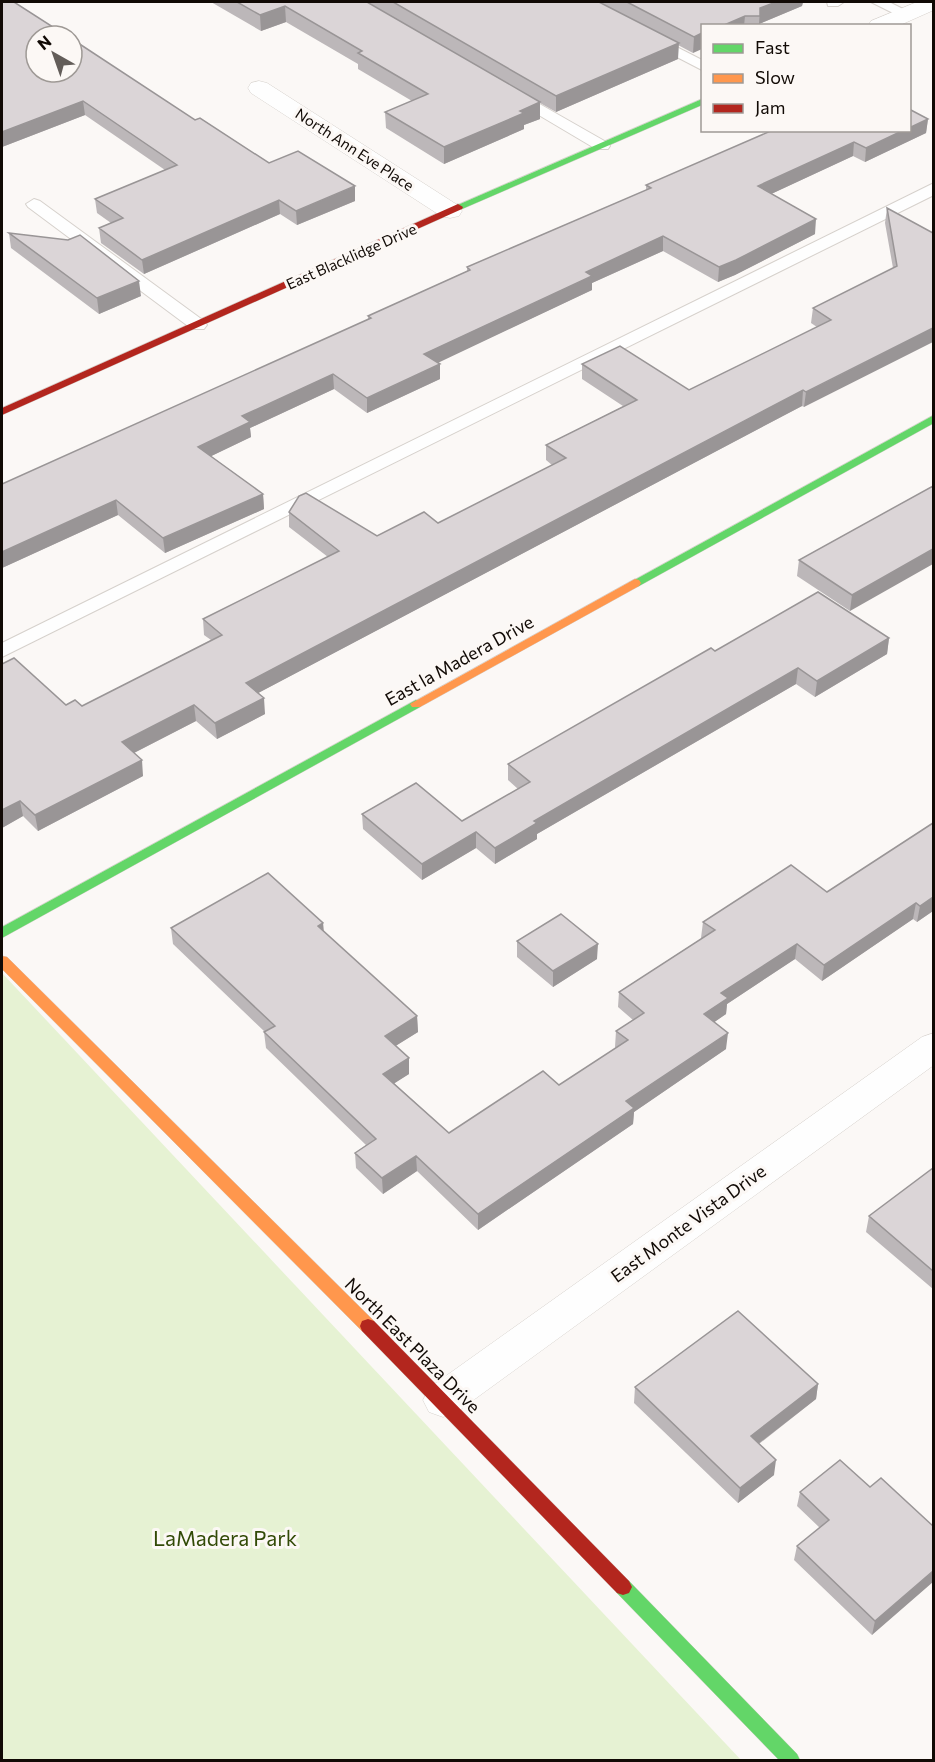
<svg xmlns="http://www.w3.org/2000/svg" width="935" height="1762" font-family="Commissioner,sans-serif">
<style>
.green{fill:#e6f2d3}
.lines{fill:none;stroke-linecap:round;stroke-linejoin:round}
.lane-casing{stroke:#d6d1cc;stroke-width:2}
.street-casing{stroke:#d6d1cc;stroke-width:1}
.fast-casing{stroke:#d6d1cc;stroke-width:1}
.slow-casing{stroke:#d6d1cc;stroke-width:1}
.jam-casing{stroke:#d6d1cc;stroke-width:1}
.lane{fill:#fefefe;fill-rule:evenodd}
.street{fill:#fefefe;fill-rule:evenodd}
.fast{fill:#63d668;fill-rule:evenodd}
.slow{fill:#ff974d;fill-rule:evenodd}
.jam{fill:#b3261e;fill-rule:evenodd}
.wall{fill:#bcb7b9}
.shaded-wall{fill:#999596}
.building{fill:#dbd5d7;stroke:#999596;stroke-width:1.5}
.labels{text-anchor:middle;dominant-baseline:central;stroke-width:6;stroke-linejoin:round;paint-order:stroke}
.far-street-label{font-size:15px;fill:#110a05;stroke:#fcf8f5}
.street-label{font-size:18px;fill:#110a05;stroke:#fcf8f5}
.near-park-label{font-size:21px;fill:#324a07;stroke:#fcf8f5}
</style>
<rect width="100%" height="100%" fill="#fbf8f6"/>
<path class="green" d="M2,973L741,1760H2Z"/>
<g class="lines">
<defs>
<path id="lane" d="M827,2H844L838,6H828Z
M871,2H889L913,14L911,17H901Z
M651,34L702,60V70L646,41L644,38L646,35Z
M515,90L608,143L610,146L608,149H596L510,98L507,95Z
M934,183V195L2,657V643Z
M34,199L40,201L204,321L207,325L204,329H192L28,207L26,204Z"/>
<path id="street" d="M917,2H934V10L898,26H868L871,21Z
M259,81L267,83L459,206L462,211L459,216L450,218L441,216L251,93L248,88L251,83Z
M934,1033V1065L457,1412L443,1417L429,1412L423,1400L429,1388L922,1037Z"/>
<path id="fast" d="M702,99V105L462,209H454L453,207Z
M934,415V423L639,586L635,587L629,583Z
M416,700L422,704L420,707L2,938V927Z
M623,1579L629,1581L797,1754L800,1760H779L617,1593L614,1587L617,1581Z"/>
<path id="slow" d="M635,579L639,580L641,583L639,586L420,707H412L410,704Z
M2,956L7,957L374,1321L376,1326L374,1331L368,1333L362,1331L2,969Z"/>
<path id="jam" d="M458,204L463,207L462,209L2,415V408Z
M368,1319L374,1321L629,1581L632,1587L629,1593L623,1595L617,1593L362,1331L360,1326L362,1321Z"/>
</defs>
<use href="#lane" class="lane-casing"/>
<use href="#street" class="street-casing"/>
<use href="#fast" class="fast-casing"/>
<use href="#slow" class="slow-casing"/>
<use href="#jam" class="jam-casing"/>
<use href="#lane" class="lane"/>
<use href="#street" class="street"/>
<use href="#fast" class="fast"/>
<use href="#slow" class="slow"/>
<use href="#jam" class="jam"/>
</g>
<path class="wall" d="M2,2L195,120L269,163L355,201L297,225L280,214L144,274L101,243L99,228L111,223L97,213L95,199L165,170L85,115L2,147Z
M211,2H803L802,6L759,24V26H702L693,53L678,45V59L556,112L540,103V119L524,125V129L444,164L386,128L385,112L412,101L358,69V64L286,22L261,31Z
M928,119L926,133L865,162L853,156L771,194L815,234L735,275L718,282L663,251L592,283V290L438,362L440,379L367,413L334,389L250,428L251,437L211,456L263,494L264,509L165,553L118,515L2,568L368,319V316L467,271V267L646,190V185Z
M887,208L933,233L804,407L802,406L258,693L265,714L217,739L196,721L134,753L143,776L38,831L23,816L2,828V664L66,705L82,706L211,640L204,635L203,619L328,557L289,527V512L377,536L438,523L552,465L546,460V445L623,406L582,379V364L689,390L817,327L811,323L813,308L893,268L885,223Z
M9,233L141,296L99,314L11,248Z
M933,486L850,611L797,576L799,560Z
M889,638L887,654L815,697L796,684L537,834V839L495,864L476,848L422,880L363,829L362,814L462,821L518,789L508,780V764L715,651Z
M933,823V911L917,922L913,919L822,981L795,959L727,1004L726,1014L714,1022L726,1049L634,1112L633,1124L478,1230L417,1171L383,1194L356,1168L355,1153L366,1145L266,1048L264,1032H265L173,944L171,928L323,923L324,932L417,1016L418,1032L395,1046L409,1058V1074L394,1083L449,1133L559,1085L616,1048L615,1047L616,1031L633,1020L618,1007L619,992L702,938H701L703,922L827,892Z
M517,941L597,959L553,987L517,957Z
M933,1168V1289L866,1232L869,1216Z
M818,1384L816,1399L759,1444L774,1475L738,1503L634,1403L635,1387Z
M870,1487L933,1526L872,1635L794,1560L797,1546L820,1528L797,1506L800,1492Z"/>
<path class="shaded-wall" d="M776,2H803L802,6L759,24L760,8Z
M285,6L286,22L261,31L260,15Z
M745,16L744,26H722Z
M702,33V49L693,53L694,37Z
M679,43L678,59L556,112V96Z
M83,101L85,115L2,147V132Z
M540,102V119L524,125V129L444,164V147L520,111Z
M928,119L926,133L865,162L866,148L904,130H909V128Z
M854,142L853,156L756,201L758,186Z
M355,186V201L297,225L296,211Z
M279,200L280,214L144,274L142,260Z
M816,219L815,234L735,275L718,282L719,267Z
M663,236V251L592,283V290L425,369L424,354L586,272Z
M139,281L141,296L99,314L97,298Z
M933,328V342L804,407L806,392Z
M440,364V379L367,413V398Z
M333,374L334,389L250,428L251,437L199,462L198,447L242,416Z
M803,390L802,406L247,699L246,683Z
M263,494L264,509L165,553L163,538Z
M116,500L118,515L2,568V552Z
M933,549V564L850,611L852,595Z
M889,638L887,654L815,697L817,681Z
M798,668L796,684L537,834V839L495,864V848L534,821Z
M264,698L265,714L217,739L215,723Z
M194,705L196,721L124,758L122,742Z
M142,760L143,776L38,831L35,815Z
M20,801L23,816L2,828V810Z
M476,832V848L422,880V864Z
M933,897V911L917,922L920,906Z
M916,903L913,919L822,981L824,965Z
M323,923L324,939L318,926Z
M598,944L597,959L553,987V971Z
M797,944L795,959L727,1004L726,1014L703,1030L704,1014L721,993Z
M417,1016L418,1032L386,1052L385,1036Z
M728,1033L726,1049L634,1112L633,1124L478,1230V1214L626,1101Z
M409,1058V1074L384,1090L383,1074Z
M416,1156L417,1171L383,1194L382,1178Z
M818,1384L816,1399L749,1451L751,1436Z
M776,1460L774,1475L738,1503L740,1488Z
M933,1571V1582L872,1635L875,1621Z"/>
<path class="building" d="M2,2H14L67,36H36V72H72V39L195,120L200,118L269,163L298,151L355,186L296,211L279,200L142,260L99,228L123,218L95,199L177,165L83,101L2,132Z
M237,2H367L540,102L520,111L524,113L444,147L385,112L428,94L358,53L362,51L285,6L260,15Z
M393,2H599L679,43L556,96Z
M627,2H776L760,8V16H745L722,26H702V33L694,37Z
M909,109L928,119L909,128Z
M773,130H904L866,148L854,142L758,186L816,219L736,260L719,267L663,236L586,272L592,276L424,354L440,364L367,398L333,374L242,416L250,422L198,447L263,494L163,538L116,500L2,552V484L371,318L368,316L470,270L467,267L651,188L646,185Z
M887,208L933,233V328L806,392L803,390L246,683L264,698L215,723L194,705L122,742L142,760L35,815L20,801L2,810V664L14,658L66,705L75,700L82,706L222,635L203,619L339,551L289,512L299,496L306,493L377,536L424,512L438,523L566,458L546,445L637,400L582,364L620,346L689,390L831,320L813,308L897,266Z
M9,233L68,240L80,235L139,281L97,298Z
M933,486V549L852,595L799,560Z
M818,592L889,638L817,681L798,668L534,821L537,823L495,848L476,832L422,864L362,814L416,783L462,821L530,782L508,764L711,648L715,651Z
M933,823V897L920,906L916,903L824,965L797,944L721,993L728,998L704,1014L728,1033L626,1101L634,1108L478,1214L416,1156L382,1178L355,1153L376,1139L264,1032L275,1026L171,928L268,873L323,923L318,926L417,1016L385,1036L409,1058L383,1074L449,1133L543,1071L559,1085L628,1040L616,1031L644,1013L619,992L715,930L703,922L791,865L827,892Z
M561,914L598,944L553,971L517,941Z
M933,1168V1271L869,1216Z
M738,1311L818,1384L751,1436L776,1460L740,1488L635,1387Z
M840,1460L870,1487L881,1478L933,1526V1571L875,1621L797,1546L829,1520L800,1492Z"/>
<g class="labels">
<g class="far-street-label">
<text transform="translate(355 149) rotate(33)">North Ann Eve Place</text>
<text transform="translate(351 256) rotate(-24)">East Blacklidge Drive</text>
</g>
<g class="street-label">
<text transform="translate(459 660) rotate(-29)">East la Madera Drive</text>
<text transform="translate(688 1223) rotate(-36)">East Monte Vista Drive</text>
<text transform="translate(413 1345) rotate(45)">North East Plaza Drive</text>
</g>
<g class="near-park-label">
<text x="225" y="1537">LaMadera Park</text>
</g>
</g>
<rect width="935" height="1762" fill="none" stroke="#110a05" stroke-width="6"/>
<rect x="701" y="24" width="210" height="108" fill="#fcf8f5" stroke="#9e9995" stroke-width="1.5"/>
<rect x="713" y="44" width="30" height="9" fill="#63d668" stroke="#9e9995" stroke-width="1.5"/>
<text x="755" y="54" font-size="18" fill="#110a05">Fast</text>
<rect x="713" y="74" width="30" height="9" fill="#ff974d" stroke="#9e9995" stroke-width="1.5"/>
<text x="755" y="84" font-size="18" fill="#110a05">Slow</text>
<rect x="713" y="104" width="30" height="9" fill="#b3261e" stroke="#9e9995" stroke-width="1.5"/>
<text x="755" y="114" font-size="18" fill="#110a05">Jam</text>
<g transform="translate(54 54) rotate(320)"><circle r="28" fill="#fcf8f5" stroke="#9e9995" stroke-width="1.5"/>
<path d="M0-4.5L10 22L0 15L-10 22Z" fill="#635d59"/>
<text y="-9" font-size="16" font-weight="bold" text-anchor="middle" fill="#110a05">N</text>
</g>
</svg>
